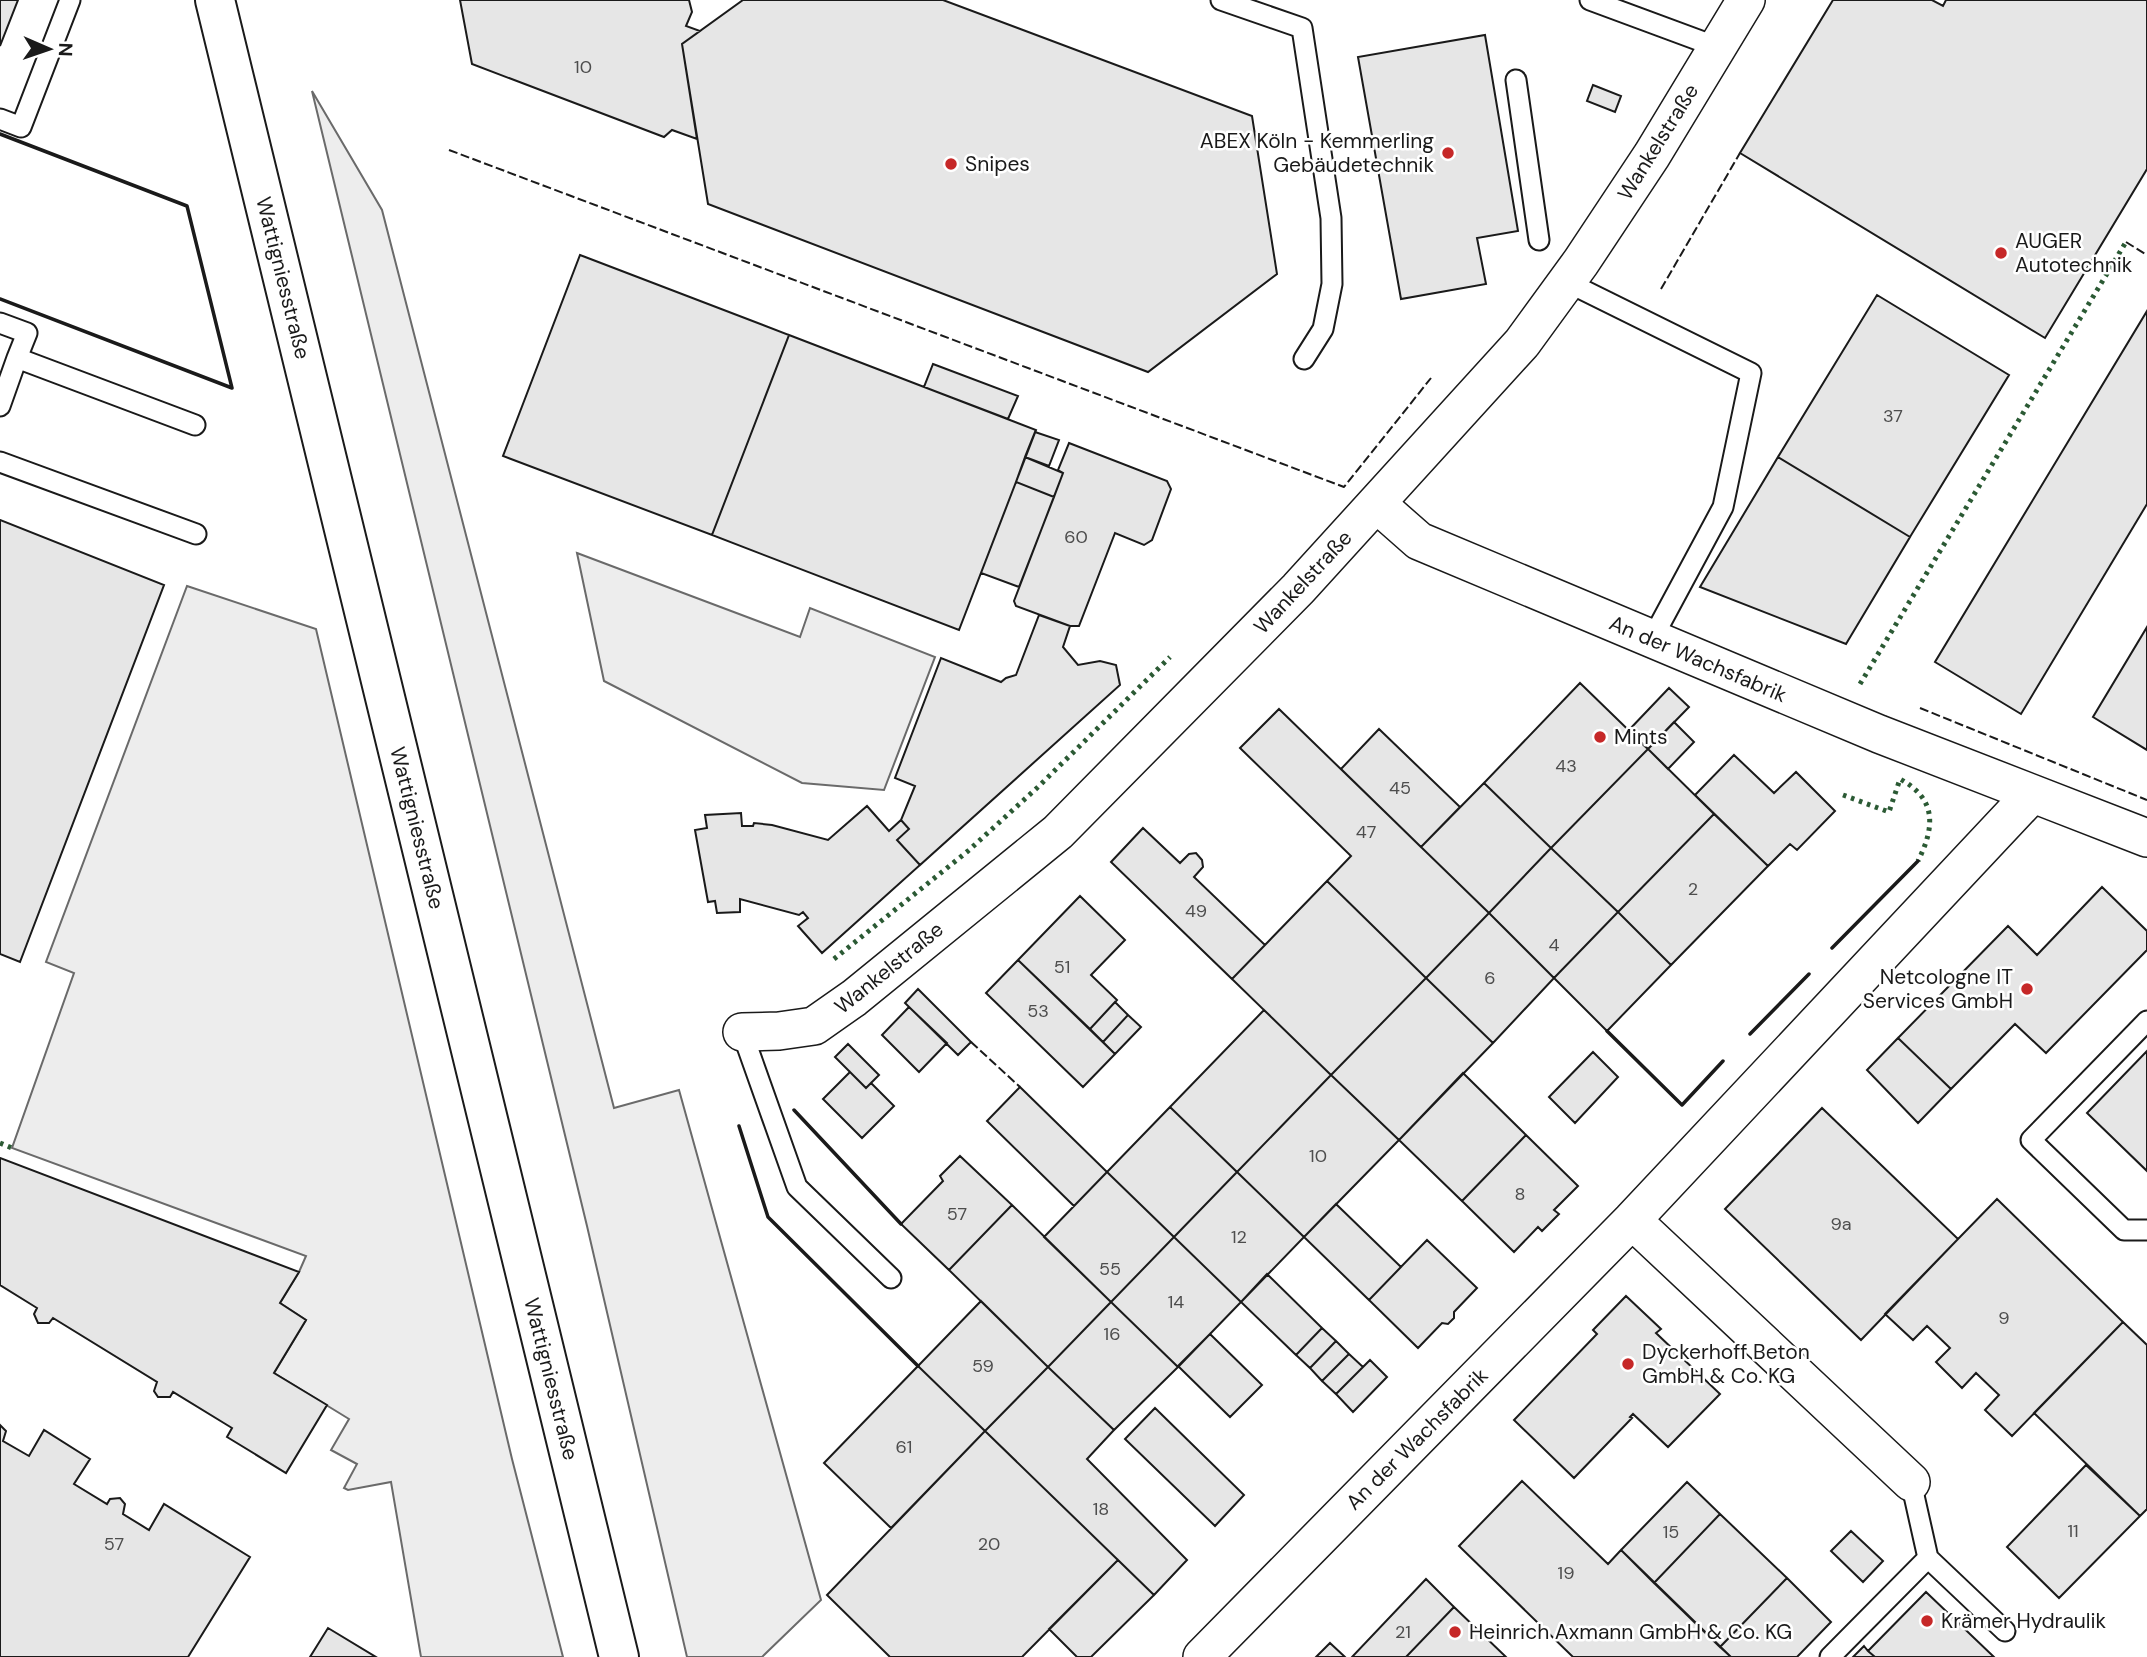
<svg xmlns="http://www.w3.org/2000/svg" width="2147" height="1657" font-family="'DM Sans',sans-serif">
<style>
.green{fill:#ededed;stroke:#6a6a6a;stroke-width:2}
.building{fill:#e6e6e6;stroke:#1a1a1a;stroke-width:2}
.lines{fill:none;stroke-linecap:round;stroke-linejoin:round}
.lane-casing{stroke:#1a1a1a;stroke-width:23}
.street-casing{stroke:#1a1a1a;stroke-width:40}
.secondary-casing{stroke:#1a1a1a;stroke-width:42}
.lane{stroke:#fff;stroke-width:19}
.street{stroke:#fff;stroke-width:37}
.secondary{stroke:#fff;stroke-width:38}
.hedge{stroke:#2b5a34;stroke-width:5;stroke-dasharray:3.5 5;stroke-linecap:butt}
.fence{stroke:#1a1a1a;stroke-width:2;stroke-dasharray:9 3.5;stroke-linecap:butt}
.wall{stroke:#1a1a1a;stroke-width:3.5}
.poi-dot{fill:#c62828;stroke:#fff;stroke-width:2.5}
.labels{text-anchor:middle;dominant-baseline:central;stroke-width:5;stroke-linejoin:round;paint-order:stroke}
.number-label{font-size:18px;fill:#4d4d4d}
.poi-label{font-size:21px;fill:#1a1a1a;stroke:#fff;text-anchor:start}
.street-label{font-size:21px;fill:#1a1a1a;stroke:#fff}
</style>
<rect width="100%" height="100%" fill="#fff"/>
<path class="green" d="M312,91L382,210L614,1108L679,1090L821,1600L762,1657H687L587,1226Z
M577,553L800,637L810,608L935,657L884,790L802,783L604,681Z
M187,586L316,629L512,1459L563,1657H421L391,1482L348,1490L344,1488L357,1464L331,1450L349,1419L274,1373L306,1320L280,1303L299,1272L306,1256L12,1148L74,973L46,962Z"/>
<path class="building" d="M0,0H18L0,46Z
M460,0H689L692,12L686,26L700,31L682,44L697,139L672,130L664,137L472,64Z
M743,0H943L1252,116L1277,274L1148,372L708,204L682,44Z
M1833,0H1932L1943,6L1946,0H2147V169L2045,338L1740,153Z
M1485,35L1518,231L1477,238L1486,284L1401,299L1358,57Z
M1593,85L1621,96L1615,112L1587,101Z
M580,255L789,335L712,535L503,456Z
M1877,295L2009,375L1910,537L1778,457Z
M2147,311V504L2021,714L1935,662Z
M789,335L1036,430L959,630L712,535Z
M933,364L1018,396L1008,419L924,387Z
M1035,432L1059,440L1049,466L1025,457Z
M1069,443L1167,481L1171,489L1152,540L1144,545L1115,533L1079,626H1070L1016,606L1014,601L1063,473L1058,470Z
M1025,457L1063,473L1054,497L1016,482Z
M1778,457L1910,537L1846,644L1700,587Z
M1016,482L1054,497L1019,587L981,573Z
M0,520L164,585L20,962L0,954Z
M1039,615L1070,626L1063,647L1078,665L1100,661L1116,665L1120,685L920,865L897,840L909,829L901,820L915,786L895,778L941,658L1001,682L1006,678L1016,675Z
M2147,627V750L2093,717Z
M1580,683L1648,749L1551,848L1484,783Z
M1669,688L1689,707L1648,749L1628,731Z
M1279,709L1489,913L1426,978L1327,881L1351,856L1240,748Z
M1674,722L1694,742L1668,769L1648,749Z
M1379,729L1460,807L1421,847L1341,769Z
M1648,749L1714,814L1618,912L1551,848Z
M1734,755L1774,793L1796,772L1835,811L1797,850L1790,844L1768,866L1695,795Z
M1484,783L1551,848L1489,913L1421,847Z
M867,806L889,831L901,820L909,829L897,840L920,865L822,953L798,926L808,918L803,912L799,915L740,899V912L717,913L715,901L708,902L695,830L707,828L705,815L741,813L742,826H753L754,823L772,825L828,840Z
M1714,814L1768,866L1671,965L1618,912Z
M1143,828L1180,863L1189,854L1196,853L1202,860L1203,867L1194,877L1265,945L1232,979L1111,862Z
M1551,848L1618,912L1554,978L1489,913Z
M1327,881L1426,978L1331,1075L1232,979Z
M2102,887L2147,931V950L2046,1053L2015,1024L1951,1089L1898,1038L2008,926L2037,955Z
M1080,896L1125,940L1091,975L1117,1000L1090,1029L1018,960Z
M1618,912L1671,965L1607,1031L1554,978Z
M1489,913L1554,978L1493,1043L1426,978Z
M1018,960L1115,1054L1083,1087L986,993Z
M1426,978L1493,1043L1399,1140L1331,1075Z
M918,989L971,1042L958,1055L905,1003Z
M1115,1002L1128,1015L1103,1042L1090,1029Z
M909,1007L947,1043L919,1072L882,1035Z
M1264,1010L1331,1075L1237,1172L1170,1107Z
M1128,1015L1141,1027L1115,1054L1103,1042Z
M1898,1038L1951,1089L1918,1123L1867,1070Z
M848,1044L879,1075L866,1088L835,1057Z
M2147,1051V1171L2087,1113Z
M1593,1052L1618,1077L1575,1123L1549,1097Z
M850,1072L866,1088L871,1083L894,1106L862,1138L823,1099Z
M1463,1073L1526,1135L1462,1201L1399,1140Z
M1331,1075L1399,1140L1304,1237L1237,1172Z
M1020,1087L1107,1172L1074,1206L987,1121Z
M1170,1107L1237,1172L1174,1237L1107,1172Z
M1822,1108L1958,1239L1861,1340L1725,1209Z
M1526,1135L1578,1186L1554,1210L1559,1214L1542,1231L1538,1227L1514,1252L1462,1201Z
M960,1156L1012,1205L949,1270L901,1224L943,1181L940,1176Z
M0,1158L299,1272L280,1303L306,1320L274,1373L327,1405L286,1473L227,1437L232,1428L173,1392L170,1397H158L154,1391L157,1382L53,1318L49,1323H38L34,1314L37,1308L0,1285Z
M1107,1172L1174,1237L1111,1302L1044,1237Z
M1237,1172L1304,1237L1241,1302L1174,1237Z
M1997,1199L2123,1322L2012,1436L1985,1410L1999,1395L1976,1373L1962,1388L1936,1362L1950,1348L1927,1326L1913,1340L1885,1314Z
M1336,1204L1401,1267L1369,1300L1304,1237Z
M1012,1205L1111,1302L1048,1367L949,1270Z
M1174,1237L1241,1302L1178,1367L1111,1302Z
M1427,1240L1477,1288L1454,1312V1318L1448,1324L1442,1323L1418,1348L1369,1300Z
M1267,1274L1322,1328L1296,1355L1241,1302Z
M1626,1296L1661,1329L1656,1333L1720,1394L1668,1447L1633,1414L1630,1417L1632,1418L1574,1478L1514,1420L1597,1334L1593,1330Z
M981,1301L1048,1367L985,1431L918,1366Z
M1111,1302L1178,1367L1114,1430L1048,1367Z
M2123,1322L2147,1345V1509L2140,1516L2034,1413Z
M1322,1328L1336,1341L1310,1368L1296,1355Z
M1210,1334L1262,1385L1230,1417L1178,1366Z
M1336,1341L1349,1354L1322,1381L1310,1368Z
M1349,1354L1363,1367L1336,1394L1322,1381Z
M1370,1360L1387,1377L1353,1412L1336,1394Z
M918,1366L985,1431L891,1528L824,1463Z
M1048,1367L1114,1430L1087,1459L1187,1560L1154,1595L985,1431Z
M1155,1408L1244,1495L1215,1526L1125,1439Z
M0,1425L6,1431L3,1441L29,1456L44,1430L90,1459L74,1484L107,1504L110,1499L120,1498L125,1504L123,1514L149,1530L164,1504L250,1557L188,1657H0Z
M985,1431L1118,1560L1022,1657H890L827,1595Z
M2086,1465L2140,1516L2059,1598L2007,1547Z
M1522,1481L1608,1564L1621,1550L1731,1657H1573L1459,1546Z
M1687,1482L1720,1514L1654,1583L1621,1550Z
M1720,1514L1787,1578L1720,1647L1654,1583Z
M1851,1531L1883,1561L1863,1582L1831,1551Z
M1118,1560L1154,1595L1091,1657H1077L1049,1629Z
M1787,1578L1831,1622L1797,1657H1731L1720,1647Z
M1426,1579L1454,1607L1406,1657H1352Z
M1926,1592L1994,1657H1875L1868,1651Z
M1454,1607L1506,1657H1406Z
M328,1628L376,1657H310Z
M1330,1643L1345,1657H1316Z
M1864,1646L1868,1651L1875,1657H1853Z"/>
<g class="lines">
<defs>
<path id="lane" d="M1221,0L1302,28L1331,218L1332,284L1323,329L1304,359
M1590,0L1717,47
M1516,80L1539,240
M0,119L21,127L70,0
M1567,282L1751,373L1723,507L1652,639
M0,323L27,333L17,358L195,425
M0,406L17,358
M0,462L196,534
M2147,1021L2031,1140L2124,1230H2147
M742,1032L797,1187L891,1278
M1911,1482L1928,1558L2005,1631
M1830,1657L1928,1558"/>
<path id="street" d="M1377,504L1419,541L1879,734L2147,838
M742,1032L779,1031L814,1026L854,998L1058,832L1298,589L1522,343L1581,262L1652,155L1746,0
M1632,1220L1911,1482
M1202,1657L1632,1220L2031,795"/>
<path id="secondary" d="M215,0L619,1657"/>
</defs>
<use href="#lane" class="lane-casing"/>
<use href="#street" class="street-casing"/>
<use href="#secondary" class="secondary-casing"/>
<use href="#lane" class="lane"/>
<use href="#street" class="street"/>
<use href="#secondary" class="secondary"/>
<path class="hedge" d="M1860,684L2126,242
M1843,795L1889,812L1900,779C1937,799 1935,827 1918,861
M834,959L968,851L1038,787L1170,657
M0,1143L12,1148"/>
<path class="fence" d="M449,150L1344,487L1431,378
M2126,242L2147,255
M1661,289L1740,153
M1920,708L2147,800
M971,1042L1020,1087"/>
<path class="wall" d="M0,134L187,206L232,388L0,299
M1832,948L1918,861
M1607,1031L1682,1105L1723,1061
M1750,1034L1809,974
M794,1110L901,1224
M739,1126L768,1217L918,1366"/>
</g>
<g class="poi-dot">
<circle cx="1448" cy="153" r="7"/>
<circle cx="951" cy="164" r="7"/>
<circle cx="2001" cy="253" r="7"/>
<circle cx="1600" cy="737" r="7"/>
<circle cx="2027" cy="989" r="7"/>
<circle cx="1628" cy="1364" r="7"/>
<circle cx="1927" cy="1621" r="7"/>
<circle cx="1455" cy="1632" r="7"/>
</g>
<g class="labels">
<g class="number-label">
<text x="583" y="67">10</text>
<text x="1893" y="416">37</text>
<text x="1076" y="537">60</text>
<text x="1566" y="766">43</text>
<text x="1400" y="788">45</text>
<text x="1366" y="832">47</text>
<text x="1693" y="889">2</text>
<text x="1196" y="911">49</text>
<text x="1554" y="945">4</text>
<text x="1062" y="967">51</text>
<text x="1490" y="978">6</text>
<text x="1038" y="1011">53</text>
<text x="1318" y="1156">10</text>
<text x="1520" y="1194">8</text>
<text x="957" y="1214">57</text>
<text x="1841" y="1224">9a</text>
<text x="1239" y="1237">12</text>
<text x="1110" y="1269">55</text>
<text x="1176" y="1302">14</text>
<text x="2004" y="1318">9</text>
<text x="1112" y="1334">16</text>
<text x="983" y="1366">59</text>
<text x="904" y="1447">61</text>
<text x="1101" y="1509">18</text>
<text x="2073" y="1531">11</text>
<text x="1671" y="1532">15</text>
<text x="114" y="1544">57</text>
<text x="989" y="1544">20</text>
<text x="1566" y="1573">19</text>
<text x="1403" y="1632">21</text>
</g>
<g class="poi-label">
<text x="1434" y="141" text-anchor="end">ABEX Köln - Kemmerling<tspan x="1434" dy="24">Gebäudetechnik</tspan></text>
<text x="965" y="164">Snipes</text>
<text x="2015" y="241">AUGER<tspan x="2015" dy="24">Autotechnik</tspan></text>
<text x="1614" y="737">Mints</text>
<text x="2013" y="977" text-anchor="end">Netcologne IT<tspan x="2013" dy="24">Services GmbH</tspan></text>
<text x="1642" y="1352">Dyckerhoff Beton<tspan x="1642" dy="24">GmbH &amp; Co. KG</tspan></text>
<text x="1941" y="1621">Krämer Hydraulik</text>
<text x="1469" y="1632">Heinrich Axmann GmbH &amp; Co. KG</text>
</g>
<g class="street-label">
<text transform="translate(1658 142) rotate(-58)">Wankelstraße</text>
<text transform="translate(283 278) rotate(76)">Wattigniesstraße</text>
<text transform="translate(1303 582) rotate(-47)">Wankelstraße</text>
<text transform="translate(1698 659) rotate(23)">An der Wachsfabrik</text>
<text transform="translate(417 828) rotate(76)">Wattigniesstraße</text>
<text transform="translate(889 968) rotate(-39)">Wankelstraße</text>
<text transform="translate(551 1379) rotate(76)">Wattigniesstraße</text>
<text transform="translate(1417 1439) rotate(-45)">An der Wachsfabrik</text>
</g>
</g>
<g transform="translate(49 49) rotate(92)" stroke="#ffffff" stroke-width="5" paint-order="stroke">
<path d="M0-5L12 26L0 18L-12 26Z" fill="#1a1a1a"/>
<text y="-10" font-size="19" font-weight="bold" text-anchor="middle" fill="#1a1a1a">N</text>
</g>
</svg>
